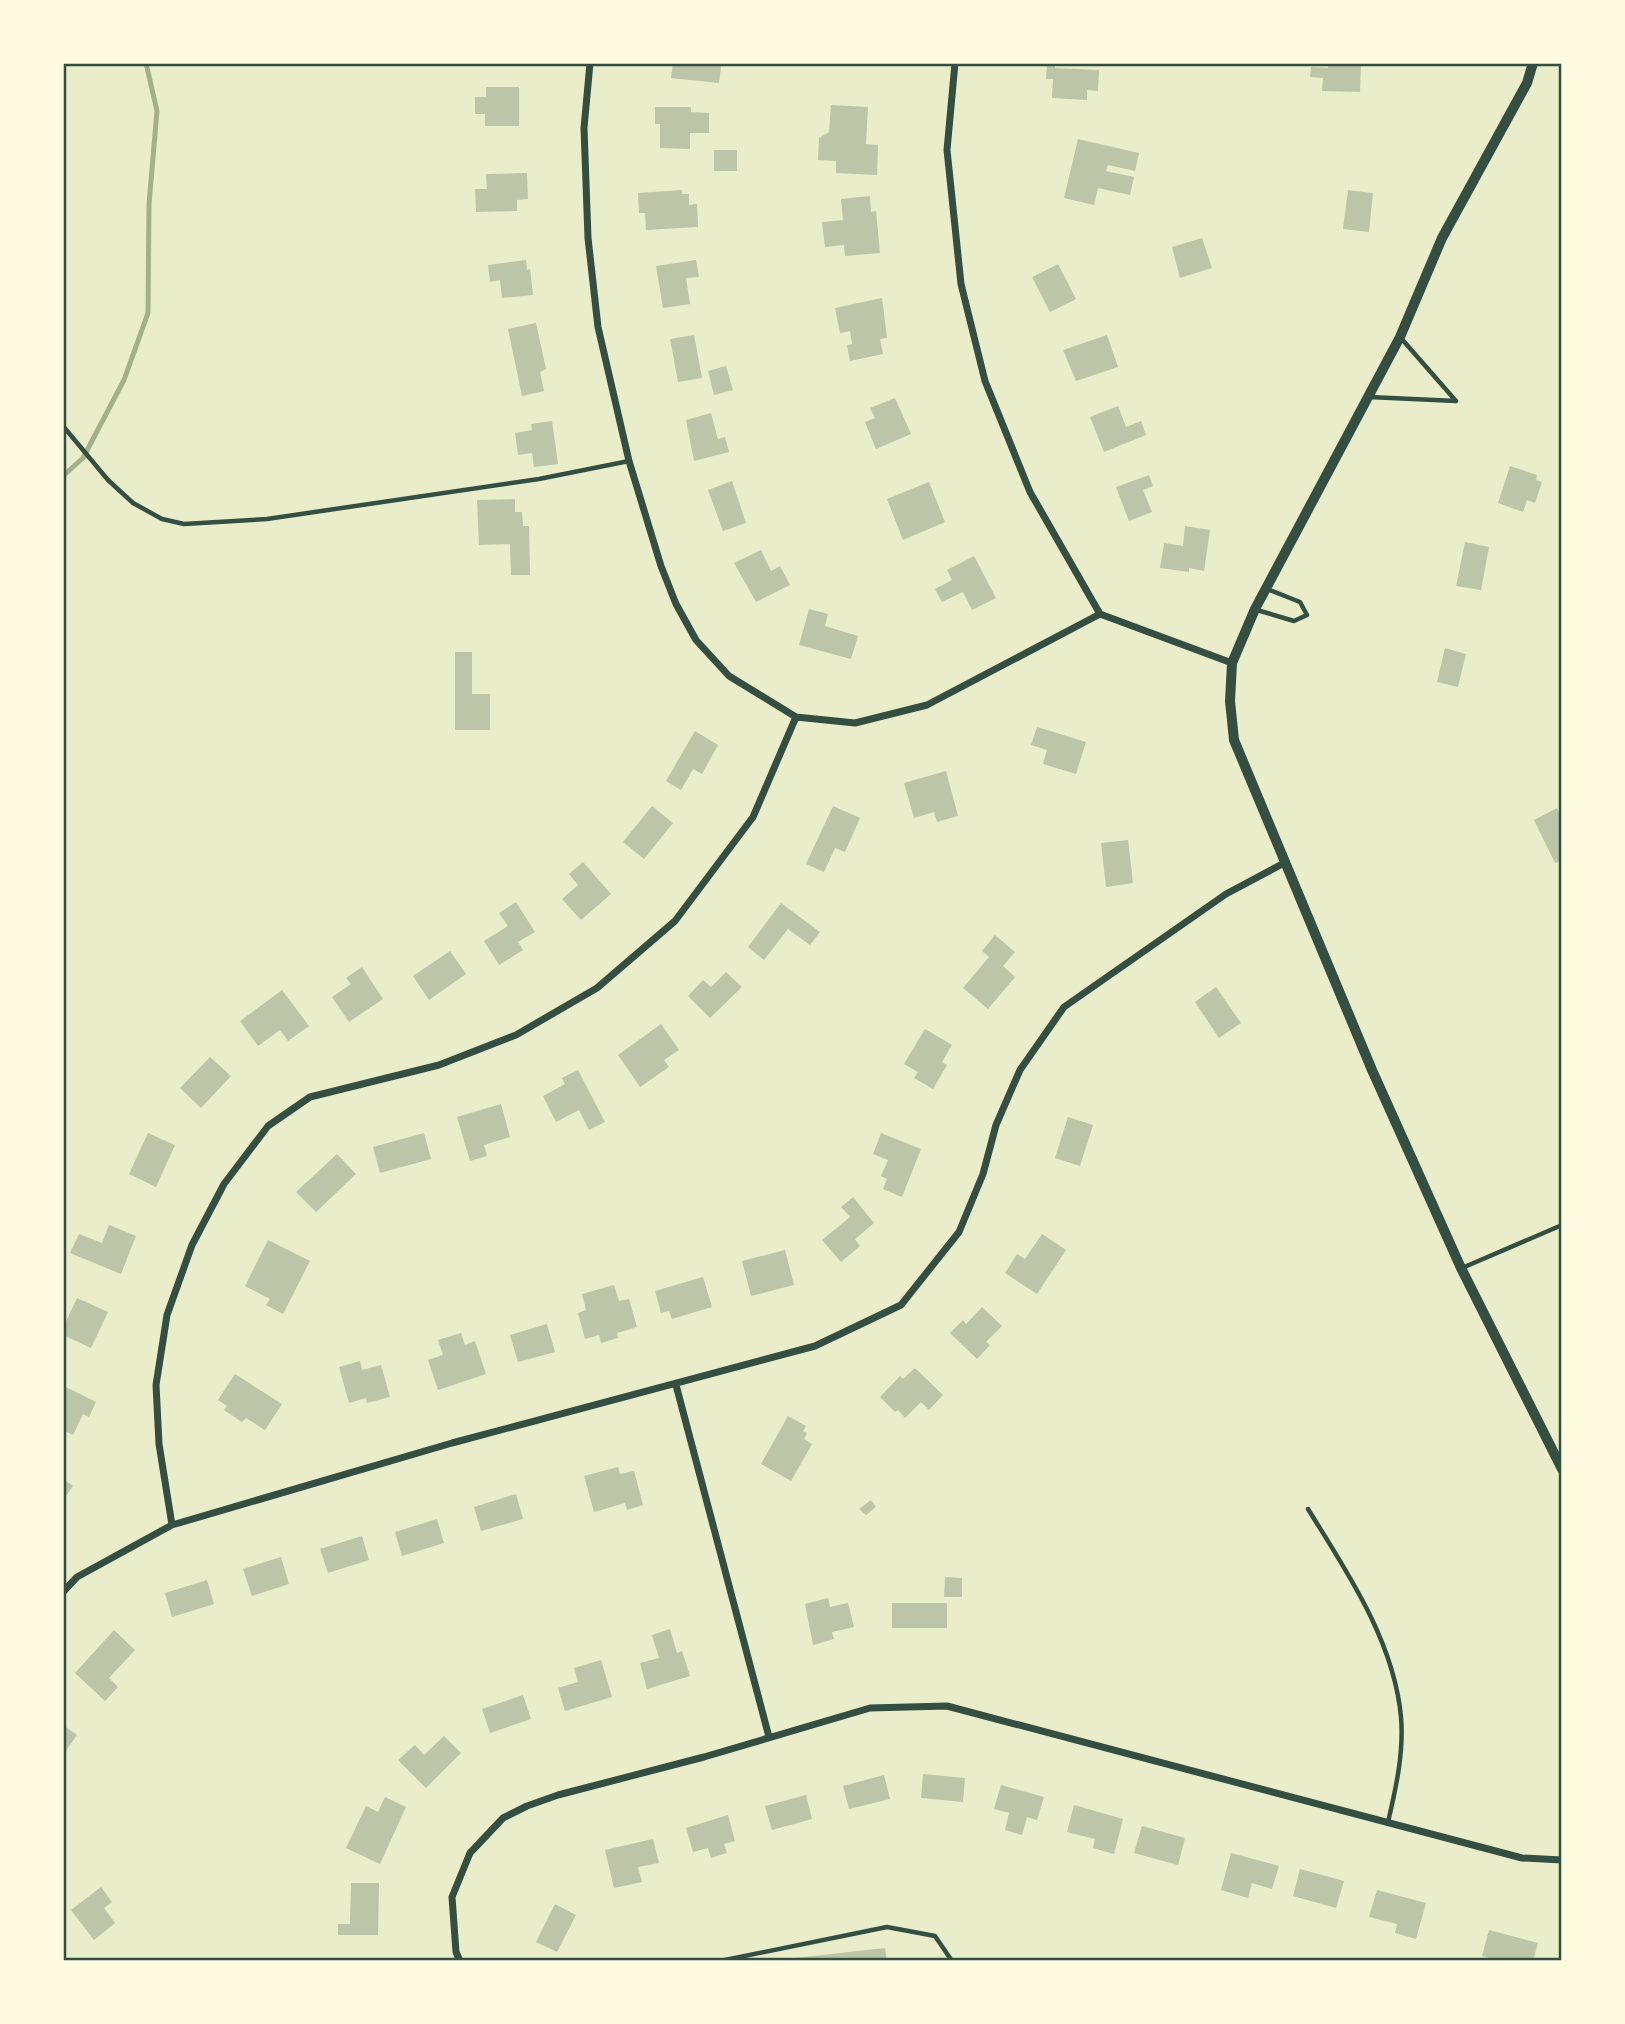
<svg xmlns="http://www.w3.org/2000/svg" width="1625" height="2024" font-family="Manrope,sans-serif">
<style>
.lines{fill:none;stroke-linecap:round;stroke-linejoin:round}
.stream{stroke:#a3b18a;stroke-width:5}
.building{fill:#bcc5a7}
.service{stroke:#344e41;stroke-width:4.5}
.minor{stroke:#344e41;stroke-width:7}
.tertiary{stroke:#344e41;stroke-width:10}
.neatline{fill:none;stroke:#344e41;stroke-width:2.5}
</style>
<rect width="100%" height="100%" fill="#e9edc9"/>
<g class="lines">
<path class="stream" d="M63,476L83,458L124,380L148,313L149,204L157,111L146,63"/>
</g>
<path class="building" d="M673,63H701L721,66L719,83L671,78Z
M1047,63H1055V68L1099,70L1098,91L1087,90V100L1052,98L1053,79H1046Z
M1328,63H1361L1360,92L1322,91L1323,78L1310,77L1311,67L1328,68Z
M486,87H519V126H485V114H475V97H486Z
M831,105L868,107L866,144L878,145L877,175L836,173V161L818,160L819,138L829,132Z
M655,107H691V112L709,113V133H690V149L660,148V124H655Z
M1078,139L1139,153L1135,171L1108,165L1106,171L1134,177L1130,195L1098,188L1094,205L1064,198Z
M714,150H737V171H714Z
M527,173L528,199L517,200V211L476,212L475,189H487L486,174Z
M682,190V194H689V205L697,204L698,227L646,230L645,213H639L638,193Z
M1348,190L1373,193L1369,232L1343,229Z
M870,196L871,212L876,211L880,253L845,256L844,245L825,247L822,222L843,220L841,199Z
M1202,238L1212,268L1180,278L1172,247Z
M526,260L527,270L530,269L533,295L502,298L500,280L490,282L488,265Z
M696,260L699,277L686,278L690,304L663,308L656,266Z
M1058,264L1076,299L1050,312L1032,277Z
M882,298L887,338L880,339L883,354L850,361L847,345L852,344L850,331L840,333L835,308Z
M536,323L546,369L540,372L544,391L522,396L508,329Z
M694,335L702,378L678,382L670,339Z
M1107,335L1118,367L1076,381L1063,350Z
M726,366L733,390L714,395L708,371Z
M895,398L911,434L876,449L865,422L875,418L870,408Z
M1118,406L1126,427L1141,421L1146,435L1104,452L1090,417Z
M711,413L718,439L725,437L729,452L694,461L686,420Z
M552,421L558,464L534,467L532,453L518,455L515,433L532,430L531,424Z
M1510,466L1537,475L1536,480L1542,482L1535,503L1527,500L1523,512L1498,503Z
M1149,475L1153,486L1143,490L1152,512L1129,521L1116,487Z
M732,481L746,523L723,531L708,490Z
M929,482L945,522L903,540L887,499Z
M515,499V512H522L523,526H529L530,575H511L510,544L479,545L477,500Z
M1185,526L1210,530L1204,571L1189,568V572L1160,568L1164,543L1183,546Z
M1465,542L1489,547L1481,590L1456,586Z
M761,550L771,571L780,566L790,585L756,602L734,563Z
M974,556L996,598L972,610L963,592L942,602L935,589L952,580L947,570Z
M809,609L828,614L825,626L858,636L851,659L799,645Z
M1445,648L1466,654L1458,687L1437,682Z
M455,652H472V694H490V730H455Z
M1037,727L1086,742L1076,774L1043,764L1047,750L1031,745Z
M695,731L718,745L702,774L693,769L681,790L666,781Z
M946,771L958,816L937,822L934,812L914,818L904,783Z
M652,806L673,823L644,859L623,842Z
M833,806L860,818L845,852L835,848L824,872L806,864Z
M1557,808L1562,818V860L1555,863L1534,820Z
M1128,840L1133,883L1106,887L1101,843Z
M583,862L611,894L581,920L562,899L578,885L569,874Z
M516,902L535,932L518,942L523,950L499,965L484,941L508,926L499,913Z
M781,903L820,932L810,945L788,929L764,960L748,947Z
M995,935L1015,952L1003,966L1015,977L988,1009L963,988L989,957L982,951Z
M450,951L466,974L429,1000L413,976Z
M362,967L383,999L349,1022L332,997L351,984L346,978Z
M726,972L742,987L710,1018L688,996L703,980L711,987Z
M1216,987L1241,1023L1219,1038L1195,1002Z
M282,990L309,1026L288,1041L280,1030L258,1046L240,1021Z
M661,1024L679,1050L664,1060L669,1067L640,1087L618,1055Z
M925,1029L952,1045L942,1062L947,1065L933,1089L914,1078L918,1072L904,1064Z
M210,1057L231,1076L201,1108L180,1088Z
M578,1070L605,1122L589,1130L579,1110L556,1122L543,1096L565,1084L562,1078Z
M501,1104L510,1137L484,1145L487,1156L470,1161L457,1117Z
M1068,1117L1093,1125L1080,1166L1055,1158Z
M148,1133L175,1145L156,1187L129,1174Z
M424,1133L431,1159L380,1173L373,1147Z
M881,1133L921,1149L902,1197L883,1189L887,1179L881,1176L888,1160L873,1154Z
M337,1154L356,1174L316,1212L296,1192Z
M853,1197L874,1223L855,1239L860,1246L841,1262L822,1240L850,1217L841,1207Z
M109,1225L136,1236L121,1274L70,1253L79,1234L102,1243Z
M1042,1234L1066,1250L1037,1294L1005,1273L1017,1254L1025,1259Z
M268,1240L310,1261L283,1314L266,1305L270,1299L245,1286Z
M785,1250L794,1285L751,1296L742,1261Z
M703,1277L712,1307L672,1319L669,1311L661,1313L655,1291Z
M614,1285L619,1301L629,1299L637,1327L617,1333L618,1338L601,1343L599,1335L585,1339L578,1313L586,1310L582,1294Z
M77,1298L108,1312L91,1348L63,1335V1328Z
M982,1307L1002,1326L986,1342L990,1345L977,1359L950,1333L963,1320L966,1324Z
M547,1324L555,1352L518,1362L510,1335Z
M461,1333L465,1345L475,1341L486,1374L438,1390L428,1360L443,1355L438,1340Z
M360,1361L362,1370L381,1365L390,1397L367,1403L366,1398L349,1403L339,1367Z
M915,1368L943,1395L929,1410L921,1402L905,1418L898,1410L895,1412L880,1397L900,1376L903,1379Z
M235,1374L282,1404L265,1430L246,1418L242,1422L224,1410L227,1406L218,1400Z
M66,1387L96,1402L89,1417L83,1414L73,1435L63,1430V1393Z
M788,1416L806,1426L803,1431L807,1433L804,1439L812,1444L791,1481L761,1464Z
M618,1467L620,1474L634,1471L643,1505L627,1510L625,1503L594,1512L584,1476Z
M63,1479L73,1486L63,1500Z
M516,1494L523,1519L481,1531L474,1507Z
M871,1500L876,1507L866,1515L859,1509Z
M437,1519L444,1543L402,1556L395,1532Z
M362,1536L369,1560L328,1573L320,1549Z
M281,1557L289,1584L252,1596L243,1569Z
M945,1577L962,1578V1597H944Z
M207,1580L214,1604L172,1617L165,1593Z
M828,1598L830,1607L848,1603L854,1627L832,1632L834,1639L813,1645L805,1604Z
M892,1603H947V1628H892Z
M670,1629L677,1653L682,1651L690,1676L647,1689L640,1663L659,1658L652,1635Z
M114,1630L135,1650L109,1678L118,1687L105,1701L75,1673Z
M601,1660L612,1697L565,1711L558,1688L578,1682L574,1668Z
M523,1695L531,1719L490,1733L482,1709Z
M63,1725L77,1735L63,1755Z
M444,1736L461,1753L426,1788L398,1760L415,1745L424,1755Z
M923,1774L965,1778L963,1802L921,1798Z
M884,1775L890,1799L849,1809L843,1786Z
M1001,1785L1044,1797L1037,1820L1027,1817L1022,1835L1005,1830L1009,1813L994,1809Z
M806,1795L812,1819L772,1830L765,1806Z
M385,1797L406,1807L380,1864L346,1848L366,1806L378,1812Z
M1074,1805L1123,1819L1114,1854L1093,1848L1095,1839L1067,1832Z
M728,1815L735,1841L724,1844L727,1853L711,1858L708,1848L693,1852L686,1828Z
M1142,1826L1185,1838L1178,1865L1134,1853Z
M653,1839L659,1863L638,1867L642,1882L614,1888L605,1850Z
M1231,1853L1279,1866L1272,1889L1252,1883L1248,1898L1221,1890Z
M1300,1869L1344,1881L1336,1908L1293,1896Z
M351,1883H379L378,1935H338V1924H350Z
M101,1887L112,1902L104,1908L115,1923L94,1940L71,1910Z
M1377,1890L1426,1903L1416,1939L1395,1933L1397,1924L1369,1917Z
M555,1904L576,1915L557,1952L536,1942Z
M1489,1930L1538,1943L1533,1961H1501L1482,1956Z
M885,1948L887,1961H786V1959Z"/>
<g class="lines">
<path class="service" d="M1400,337L1456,401
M1369,397L1456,401
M63,426L108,480L133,503L162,519L184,524L267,519L539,479L629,461
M1257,610L1294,621L1307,615L1300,602L1267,589
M1462,1268L1562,1225
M1308,1509C1347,1572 1394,1641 1401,1717C1404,1752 1396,1788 1388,1822
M720,1961L887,1927L935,1936L952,1961"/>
<path class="minor" d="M590,63L584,128L588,238L598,327L629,461L661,566L676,604L696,640L729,676L796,717L855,723L927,705L1100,614
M955,63L947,150L961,284L985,381L1030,492L1100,614L1232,663
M676,1385L769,1737
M172,1525L159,1444L156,1385L167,1315L192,1245L224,1184L268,1126L310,1097L439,1065L516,1035L597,988L675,921L753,817L796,717
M63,1592L77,1577L172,1525L452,1443L815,1346L901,1305L959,1232L983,1174L996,1125L1020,1070L1064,1007L1226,894L1286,862
M460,1961L456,1952L452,1897L470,1853L503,1818L527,1806L558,1795L704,1757L870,1708L947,1706L1522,1858L1562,1860"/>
<path class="tertiary" d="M1533,63L1527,83L1442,238L1400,337L1255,609L1232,663L1230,701L1234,740L1372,1070L1461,1268L1562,1469"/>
</g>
<rect width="1625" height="2024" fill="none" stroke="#fefae0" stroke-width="130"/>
<rect x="65" y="65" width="1495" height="1894" class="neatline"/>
</svg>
